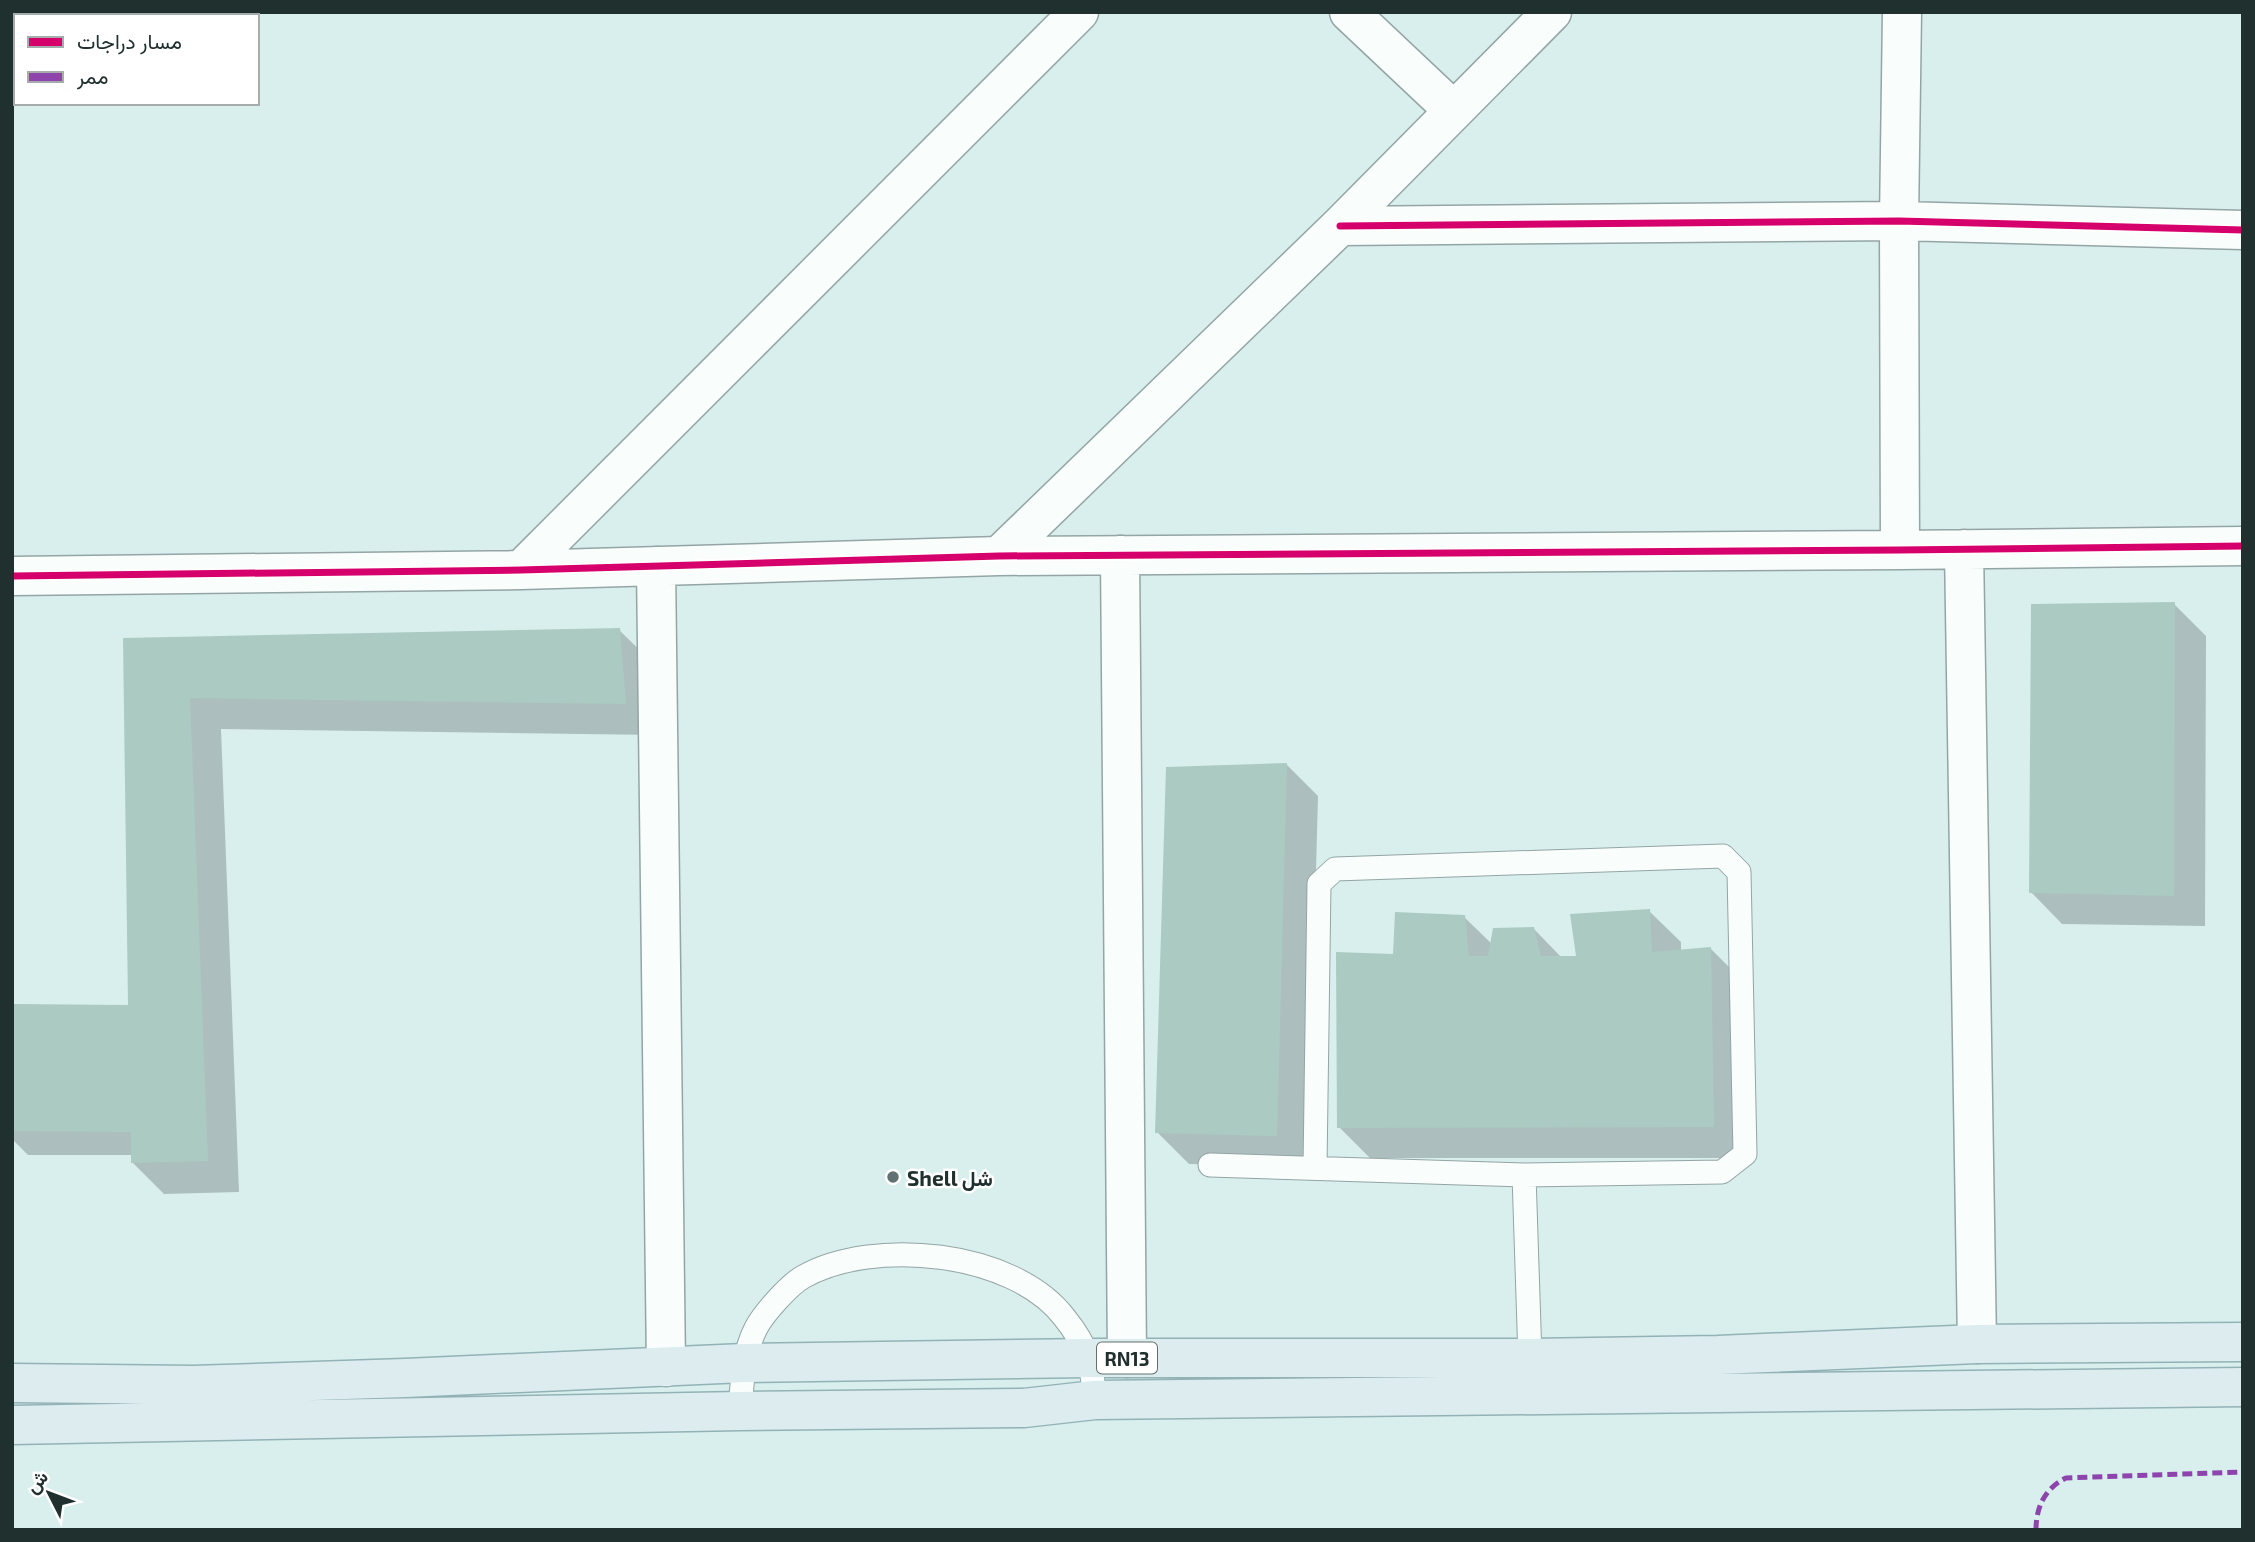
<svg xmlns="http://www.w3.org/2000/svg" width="2255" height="1542" font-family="'Exo 2',Vazirmatn,sans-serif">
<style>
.shadow{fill:#0003}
.building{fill:#abcac1}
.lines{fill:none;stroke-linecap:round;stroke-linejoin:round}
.service-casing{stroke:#93a5a4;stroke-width:25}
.minor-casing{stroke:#93a5a4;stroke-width:41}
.primary-casing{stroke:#93b2b6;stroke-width:41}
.service{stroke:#f9fdfc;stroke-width:23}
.minor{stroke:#f9fdfc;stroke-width:38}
.primary{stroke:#ddecef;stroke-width:38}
.quiet{stroke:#8e44ad;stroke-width:5;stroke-dasharray:10 5;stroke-linecap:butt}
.cycleway-casing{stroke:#fff;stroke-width:11}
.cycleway{stroke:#d6006c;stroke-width:7}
.poi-dot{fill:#607372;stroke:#fff;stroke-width:2.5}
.labels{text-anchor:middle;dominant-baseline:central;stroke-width:5;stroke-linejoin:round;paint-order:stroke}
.shield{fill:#fff;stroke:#636e6d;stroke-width:2}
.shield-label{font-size:19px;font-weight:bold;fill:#20302f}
.poi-label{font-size:21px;font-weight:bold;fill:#20302f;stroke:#fff;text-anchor:start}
</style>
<rect width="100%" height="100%" fill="#d8efee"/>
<path class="shadow" d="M2174,604L2206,636L2205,926L2062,924L2031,892Z
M619,630L651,661L657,735L221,729L239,1192L164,1194L132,1162V1155H28L12,1139V1006L130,1010L124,639Z
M1286,764L1318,796L1308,1166L1189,1164L1157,1132Z
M1649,911L1681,942V951L1711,949L1742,980L1745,1158H1370L1339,1127L1394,956L1464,917L1492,944L1534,929L1562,958L1578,957Z"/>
<path class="building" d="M2175,602L2174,896L2029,893L2031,604Z
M620,628L626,704L190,698L208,1161L131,1163V1132L12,1131V1004L128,1005L123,638Z
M1287,763L1277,1136L1155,1133L1166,767Z
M1650,909L1652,952L1711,947L1714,1127L1337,1128L1336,952L1393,954L1395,912L1465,915L1469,956H1488L1493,928L1534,927L1541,956H1576L1570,914Z"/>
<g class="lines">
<defs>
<path id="service" d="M1210,1165L1524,1175L1530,1358
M1315,1168L1319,884L1335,869L1723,856L1739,872L1745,1154L1722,1172L1524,1175
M740,1411C742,1383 743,1353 756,1328C764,1313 789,1285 803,1277C873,1237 1013,1251 1064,1317C1073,1328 1084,1345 1088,1358C1093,1371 1093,1387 1095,1400"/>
<path id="minor" d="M1349,12L1453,110
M1340,226L1899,221L2243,230
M1964,549L1977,1344
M1900,550L1899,221L1902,12
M1120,555L1127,1358
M999,556L1340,226L1552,12
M656,566L666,1367
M521,570L1079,12
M12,576L521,570L999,556L1900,550L2243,546"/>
<path id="primary" d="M12,1383L193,1385L405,1378L744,1363L1088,1358H1530L1718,1355L1977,1344L2243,1342
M12,1425L740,1411L1024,1408L1095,1400L2243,1387"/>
</defs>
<use href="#service" class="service-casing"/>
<use href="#minor" class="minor-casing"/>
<use href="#primary" class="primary-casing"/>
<use href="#service" class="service"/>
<use href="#minor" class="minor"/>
<use href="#primary" class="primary"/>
<path class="quiet" d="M2036,1530C2036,1507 2045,1488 2066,1478L2243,1472"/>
<defs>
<path id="cycleway" d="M1340,226L1899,221L2243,230
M12,576L521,570L999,556L1900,550L2243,546"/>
</defs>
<use href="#cycleway" class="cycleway-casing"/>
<use href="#cycleway" class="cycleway"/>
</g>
<circle class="poi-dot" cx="893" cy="1177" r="7"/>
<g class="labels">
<rect class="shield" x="1097" y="1342.5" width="60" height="31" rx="5"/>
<g class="shield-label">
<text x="1127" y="1358">RN13</text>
</g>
<g class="poi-label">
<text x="907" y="1177">Shell شل</text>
</g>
</g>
<rect width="2255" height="1542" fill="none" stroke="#20302f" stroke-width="28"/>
<rect x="14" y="14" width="245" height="91" fill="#ffffff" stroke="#a6acac" stroke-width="2"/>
<rect x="28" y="37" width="35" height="10" fill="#d6006c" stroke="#a6acac" stroke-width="2"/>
<text x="77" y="49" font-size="21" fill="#20302f">مسار دراجات</text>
<rect x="28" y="72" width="35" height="10" fill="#8e44ad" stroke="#a6acac" stroke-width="2"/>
<text x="77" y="84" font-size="21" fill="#20302f">ممر</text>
<g transform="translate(49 1493) rotate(312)" stroke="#ffffff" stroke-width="5" paint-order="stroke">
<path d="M0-5L12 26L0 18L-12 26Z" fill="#20302f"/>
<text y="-10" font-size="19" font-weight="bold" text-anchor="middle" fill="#20302f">ش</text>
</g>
</svg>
